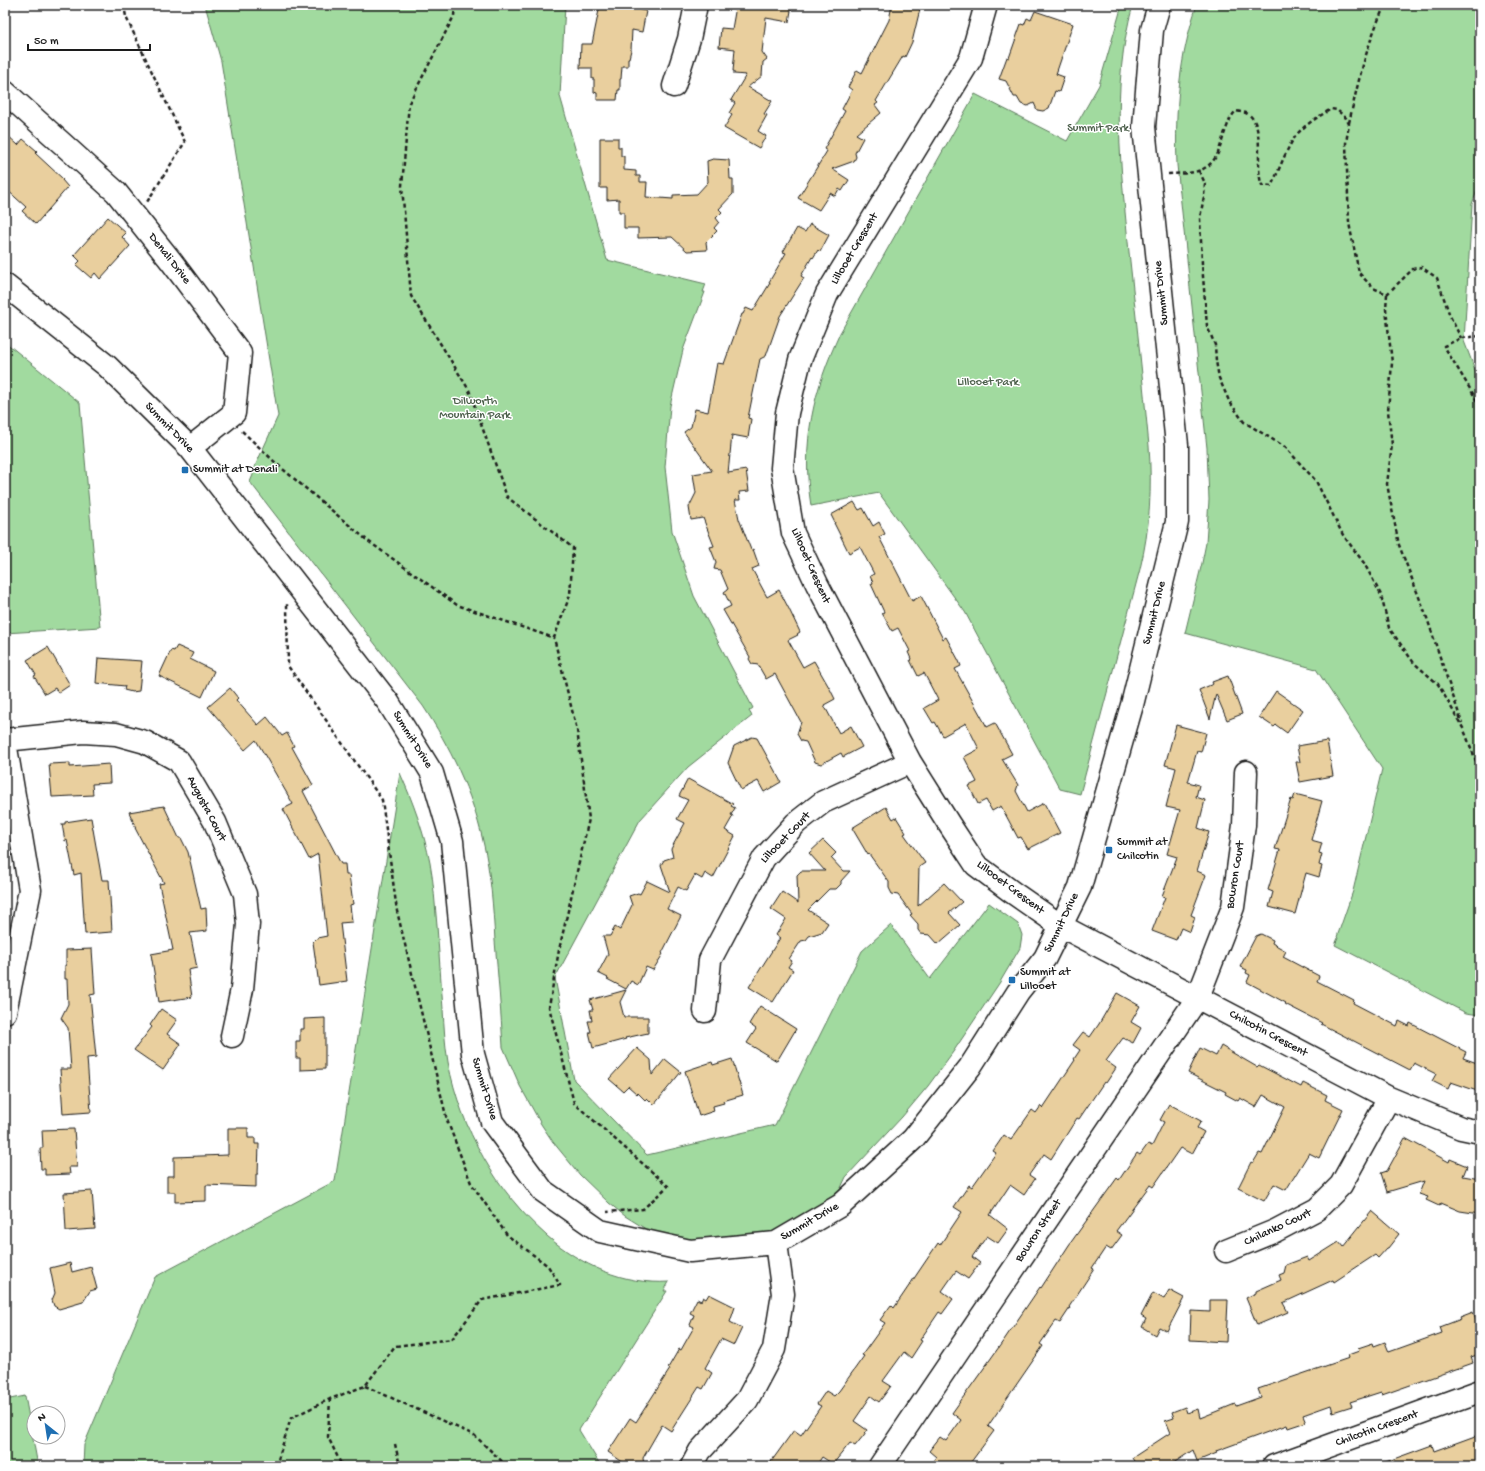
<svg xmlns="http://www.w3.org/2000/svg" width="1485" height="1471" font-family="'Gochi Hand',sans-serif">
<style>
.green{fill:#a1da9f;stroke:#5e7b5e}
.building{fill:#e9cf9e;stroke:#1c1c1c}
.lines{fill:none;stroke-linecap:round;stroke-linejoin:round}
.minor-casing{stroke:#1c1c1c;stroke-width:25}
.path{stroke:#1c1c1c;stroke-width:2.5;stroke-dasharray:4 3;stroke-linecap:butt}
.minor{stroke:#fff;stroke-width:22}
.poi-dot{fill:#1f6fb2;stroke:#fff;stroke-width:1.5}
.labels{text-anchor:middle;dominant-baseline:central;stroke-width:3;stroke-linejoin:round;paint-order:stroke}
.park-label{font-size:12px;fill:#4b5e4a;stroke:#fff}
.street-label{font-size:12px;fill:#1c1c1c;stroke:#fff}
.poi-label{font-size:12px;fill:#1c1c1c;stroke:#fff;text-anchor:start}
</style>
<rect width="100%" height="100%" fill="#fff"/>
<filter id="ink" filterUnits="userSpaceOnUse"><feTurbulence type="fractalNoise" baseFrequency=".025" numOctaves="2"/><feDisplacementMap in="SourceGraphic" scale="8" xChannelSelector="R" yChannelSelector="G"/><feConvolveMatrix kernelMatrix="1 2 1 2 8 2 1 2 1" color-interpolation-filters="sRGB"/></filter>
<g filter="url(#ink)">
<path class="green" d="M205,5H565L560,96L607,260L706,284L703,292H705L683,350L670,406L665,467L672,531L694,596L753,708L749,711L752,716L688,767L640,820L555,978L574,1080L647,1155L775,1125L862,951L891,925L930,979L989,903L1018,924L1022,935L1020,948L1000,982L953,1052L928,1086L902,1117L846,1177L833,1205L766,1255L737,1258L721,1257L657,1236L625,1216L609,1203L580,1175L553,1142L541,1124L520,1086L503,1047C501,1012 498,976 495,941C493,907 491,874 483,841C472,792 450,747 423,706L250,482L253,475L252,473L278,416L221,61Z
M1122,5H1133C1110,86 1121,170 1129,252C1136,317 1143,381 1149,446C1152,488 1150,528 1140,569L1080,794L1060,789L965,612L879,493L811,506C801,441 813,392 840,333L975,94L1067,141L1099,85Z
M1197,5H1480V183L1472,204L1464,341L1480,383V1015L1466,1013L1335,945L1338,938L1337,937L1353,891L1382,769L1316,669L1185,633L1202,563L1206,543L1209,500L1207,448L1177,165C1175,110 1179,57 1197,5Z
M5,342L80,403L100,627L5,633Z
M400,773C413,802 424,832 430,863C434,884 435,905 437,926C439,954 441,981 443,1009C444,1027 445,1045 448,1062C461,1129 496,1191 547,1236C581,1265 623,1285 669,1282L664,1291H667L579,1430L601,1466H83L84,1445L155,1277L335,1181Z
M25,1396L38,1466H5V1400Z"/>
<path class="building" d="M600,5H632L631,8L646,11L642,32L632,30L631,50L629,58H628V66H622L621,79H620V90H618L617,100H597V93L594,92V79H592V68H580L581,44H592Z
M734,5H792L789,22L766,18L762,52L767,59L763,62L762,76L748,87L772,101L764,114L767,115L758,131L766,136L759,148L724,128L732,115L729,113L735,103L731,100L746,75L734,74V71H733L735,49L719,47L721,28L732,29L735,12L734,11Z
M892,5H921L912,42L905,57L903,56L876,101L878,103L875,105L881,113L856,134L863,138L855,153L856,157L854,161L832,169L849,180L842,191L839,189L835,196L830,193L819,210L798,198L827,151L824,149L845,111L842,109L852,90L848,87L857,70L862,73L889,20Z
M1035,11L1073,24L1056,74L1064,77L1059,92L1055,91L1049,108L1043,111L1037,110L1034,103L1028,106L1021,104L1017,97H1014L1006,81L999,79L1007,57L1009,58L1021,24L1024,25L1027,18L1031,20Z
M5,133L18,145L23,139L37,151L35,153L63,179L62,180L68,187L36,224L22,211L26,207L5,188Z
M600,138H618V147H621V156H624V170L636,171V176H640V182H647L646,197L673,199V195L697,194L708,182L707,161L713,159L729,160L730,179H733V194L719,209L722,212L716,218L719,222L714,228L717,231L706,242L707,250L687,251L672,237L638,238V228H624V212H619V199L607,200V188H600Z
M108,217L126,233L122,237L130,246L100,279L95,273L91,278L76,265L80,261L74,255Z
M810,224L829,235L820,252L818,250L813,258L812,257L801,276L804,278L780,316L766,356L760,359L748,418L751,419L748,438L732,435L728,473L746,470L749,491L739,492L740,500H735L739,519L751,550L753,549L759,566L752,569L767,597L779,590L789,609L800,632L797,634L798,635L788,640L803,667L814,661L830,689L835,699L824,705L839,733L851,726L862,747L843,757L841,753L821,764L815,762L806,742L801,741L797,734L801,722L775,674L766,679L758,665L752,664L749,659L750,657L723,610L731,606L724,592L728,589L720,570L714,569L716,562L710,547L714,546L703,518L691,520L689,507L696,493L693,474L712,471L684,432L691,427L695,409L708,412L717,363L724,364L742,314H743L746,308L753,311L770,283L769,282L786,253L783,252L797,228L805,232Z
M854,502L859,510L863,508L873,526L879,522L885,534L879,537L912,601L921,596L943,639L946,637L959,661L961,666L955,669L987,727L995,723L1012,754L1002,759L1018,785L1016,791L1027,812L1044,803L1060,833L1028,849L1021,837L1018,838L1001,806L992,811L986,800L978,804L969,786L977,782L964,757L979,749L966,723L943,736L935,722L933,723L924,708L938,700L924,673L918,676L910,660L911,659L908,652L910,651L898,628L892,631L882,613L884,612L871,584L873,583L870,576L874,574L860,547L849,553L834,523H835L831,515Z
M177,646L193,653L190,659L214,671L202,697L159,676L171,650L174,651Z
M48,647L70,685L58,693L55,688L45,694L34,676L36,675L27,660Z
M98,658L142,661L139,691L132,692L124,690L125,686L96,683Z
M1228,676L1242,714L1227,720L1216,694L1210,719L1199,690L1213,684L1212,682Z
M230,688L238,698L236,700L258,725L267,717L282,736L287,733L294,746L292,747L313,785L303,791L341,864H345L346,875H349L353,904L350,905L352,922L340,923L347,981L319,985L313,942L317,938L327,936L318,854L309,859L283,809L293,804L256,740L245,750L208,707Z
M1276,691L1303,710L1287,733L1276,725L1274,727L1259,717Z
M1176,725L1206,733L1201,752L1197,751L1188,782L1199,785L1196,797L1205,800L1198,828L1209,832L1197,871L1206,875L1191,915L1195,917L1190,932L1181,928L1176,940L1152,931L1165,897L1162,896L1177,857L1167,854L1180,810L1166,807L1176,768L1165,765Z
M752,737L757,738L781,782L764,792L758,781L741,790L728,763L734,746Z
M1327,741L1333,776L1300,782L1296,762H1300L1297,746Z
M70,763V767L109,764L110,783L92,784L93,795L52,797L49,764Z
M688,779L733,804L731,806L735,808L731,815L733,816L725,830L735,836L713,878L705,873L702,879L695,875L686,891L678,887L667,909L681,916L662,953L663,954L653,970L646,967L638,985L631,981L626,989L607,979L608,978L598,973L608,954L603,936H610L615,927L620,930L632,905L629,896L638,893L640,894L647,881L670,892L661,865L664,860L673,857L671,849L685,823L677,819L688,800L679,796Z
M1295,794L1322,801L1311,840L1322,843L1319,853L1322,854L1319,865L1322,866L1319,877L1306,873L1295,914L1269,907L1273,892L1268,890L1280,850L1275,849L1291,799L1293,800Z
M164,806L179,838H181L188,852L201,909L206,908L207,931L190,933L197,968L188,970L192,997L159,1002L151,954L173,950L159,884L164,883L135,828H136L129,812Z
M886,807L893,819L896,817L906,833L904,834L925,863L919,867L918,906L944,883L962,902L949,913L960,925L938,944L930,935L921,934L918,930V924L910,915L912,914L898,895L892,894L889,888V882L869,854L868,855L852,828Z
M91,818L102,880H109L112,932L85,934L81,873L74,875L67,840L65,841L62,824H65V822Z
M823,840L836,853L831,858L843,871H850L841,881V884L836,889H829L808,910L828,923L822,932L809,936L806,940L801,941L789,959L792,961L788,967L793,970L773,1002L749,987L780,938L776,935L786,919L771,909L782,892L798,903L797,875L801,871H825L809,853Z
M1261,934L1273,940L1272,943L1286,951L1283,957L1319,976L1317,981L1354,1000L1353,1003L1397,1026L1399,1021L1409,1026L1410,1023L1466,1052L1463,1058L1480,1064V1092L1451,1082L1448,1089L1432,1081L1436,1074L1414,1063L1410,1070L1321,1024L1322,1023L1285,1004L1286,1003L1247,982L1250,975L1246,973L1247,970L1240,967L1256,936Z
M92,949L95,994L90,995L96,1057L87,1058L91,1112L63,1114L60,1069H71L68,1028L61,1018L68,1004L67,979H65V965H66V950Z
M626,990L620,1002L624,1017H648V1033L625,1038L626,1039L593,1048L589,1032H591L588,1021H592L590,1010H593L590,1000Z
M1117,993L1140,1006L1131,1022L1141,1028L1133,1043L1123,1038L1106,1061L1116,1068L1106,1083L1104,1082L1079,1119L1077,1118L1051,1159L1044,1154L1029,1175L1035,1179L1024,1195L1010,1185L990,1215L1008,1229L998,1243L987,1236L972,1257L980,1263L968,1279L956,1271L942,1291L953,1299L942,1314L939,1312L920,1340L922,1341L911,1358L904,1352L883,1381L891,1386L879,1402L871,1396L854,1421L867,1430L864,1435L855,1446L850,1443L833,1464L822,1457L816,1466H768L794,1430L801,1435L821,1406L817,1404L826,1391L834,1396L839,1391L864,1356L862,1355L885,1323L880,1320L891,1305L894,1308L938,1243L940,1245L962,1212L954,1207L969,1185L972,1187L996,1153L993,1151L1004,1135L1011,1140L1032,1110L1036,1113L1041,1106L1043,1108L1075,1060L1074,1059L1080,1050L1073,1045L1083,1032L1090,1037L1099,1024Z
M760,1006L796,1029L777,1061L747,1043L756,1029L749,1024Z
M161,1009L177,1020L167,1034L181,1044L163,1070L134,1050L152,1027L150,1025Z
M325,1018V1069L300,1070V1058H296V1041H300V1029H304V1019Z
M1221,1046L1257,1067L1259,1065L1301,1087L1303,1083L1327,1095L1325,1100L1343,1109L1319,1158L1309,1153L1286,1190L1274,1184L1264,1201L1238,1188L1251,1162L1253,1163L1259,1153L1262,1154L1285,1107L1263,1095L1256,1107L1240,1098L1238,1101L1225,1094L1226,1092L1188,1073L1200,1048L1216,1056Z
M637,1048L651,1060L652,1075L665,1059L681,1072L654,1105L647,1098L645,1100L638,1093L637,1094L628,1086L623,1091L609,1079Z
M732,1059L743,1095L723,1101L724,1103L713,1106L714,1111L699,1116L685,1071L712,1062L713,1065Z
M1169,1104L1201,1121L1197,1128L1204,1132L1192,1154L1180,1148L1153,1187L1150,1185L1116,1231L1122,1235L1111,1250L1106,1247L1092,1268L1094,1269L1069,1307L1070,1308L1060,1323L1056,1321L1040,1344L1043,1346L988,1426L994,1431L968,1466H929L936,1457L929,1451L940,1437L946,1441L961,1420L952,1413L1004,1340L1040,1287L1041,1288L1069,1245L1117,1178L1119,1180L1137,1153L1140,1155L1148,1144L1152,1146L1164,1122L1160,1120Z
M228,1128H248V1138H255V1144H259L258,1174H256V1187L206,1185V1201L175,1202V1192H167V1176H174V1157L228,1155Z
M74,1129L77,1167H69L70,1174L45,1175V1169H41L40,1148H43L42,1130Z
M1405,1138L1449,1162L1450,1159L1467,1166L1463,1176L1480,1179V1214L1460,1211L1441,1203L1439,1206L1426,1200L1428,1197L1419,1194L1424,1181L1387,1192L1381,1173L1387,1171Z
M92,1191L95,1229L66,1231L64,1193Z
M1372,1211L1399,1234L1388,1248H1387L1378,1258L1375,1255L1334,1282L1333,1280L1283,1303L1288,1312L1257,1325L1246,1298L1256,1293V1291L1281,1280L1279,1275L1284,1273L1286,1265L1307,1257L1309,1261L1339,1242L1343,1247Z
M70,1263L72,1272L91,1267L97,1289L90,1291L83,1302L59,1309L54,1306L52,1300L55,1293L50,1268Z
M1169,1290L1184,1298L1167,1331L1159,1327L1155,1335L1142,1327L1146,1319L1141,1316L1153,1293L1164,1299Z
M709,1294L735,1307L730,1322L742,1328L734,1345L721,1339L705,1368L712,1373L703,1389L699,1387L671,1431L662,1425L643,1458L644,1466H624V1463L608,1452L630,1418L636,1422L670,1369L668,1368L679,1349L681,1350L694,1327L690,1325L694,1315L690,1313L697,1299L701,1301L703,1297L706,1299Z
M1210,1300H1228L1226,1342L1190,1340L1191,1311L1210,1312Z
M1473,1312L1480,1331V1354L1471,1357L1473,1363L1382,1395L1381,1392L1350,1402L1352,1406L1333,1412L1331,1405L1303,1415L1306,1422L1288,1428L1287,1425L1216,1451L1217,1453L1197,1461L1193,1450L1169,1466H1137L1132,1458L1170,1433L1165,1421L1174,1418L1172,1412L1185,1407L1187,1413L1198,1409L1200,1418L1235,1404L1236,1406L1261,1397L1258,1389L1349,1358L1348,1355L1359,1351L1358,1348L1373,1343L1374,1346L1385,1342L1389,1352L1442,1333L1440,1327L1461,1319L1460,1317Z
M1475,1436L1480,1450V1464L1474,1466H1380V1464L1432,1445L1434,1451Z"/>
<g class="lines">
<defs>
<path id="minor" d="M986,5L971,58L827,294L800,360L787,413L782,468L793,533L817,584L910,762L949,824L976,865L1012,892L1061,926L1389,1098L1461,1128L1480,1132
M674,86L689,39L696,5
M5,92L116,192L171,261L240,353L234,413L190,448
M5,285L107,366L190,448L388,702L432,773L452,841L473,1054L492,1122L543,1191L600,1231L690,1251L776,1243L841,1205L913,1139L970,1067L1018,992L1045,958L1080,887L1132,705L1177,522V445L1144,127L1152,30L1159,5
M5,740L83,732L116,734L145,742L179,761L215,822L245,894L248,924L242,989L232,1036
M5,742L30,890L5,1012
M705,1011L710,960L764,858L796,823L823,802L910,762
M1226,1251L1275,1231L1317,1209L1341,1185L1389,1098
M692,1466L700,1451L747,1400L774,1349L783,1294L776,1243
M880,1466L1198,997L1233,907L1244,825L1246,772
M1274,1466L1480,1391"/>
</defs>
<use href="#minor" class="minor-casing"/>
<path class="path" d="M124,5L126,17L185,142L147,202
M455,5L454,16L409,103L402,186L411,296L469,390L507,497L573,548L570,595L554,638L577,730L589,819L559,950L549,1007L574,1103L668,1186L643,1209L607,1212
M1349,123C1358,82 1367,43 1385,5
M1199,171L1205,183L1204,196L1200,218L1202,264L1207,326L1215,345L1216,361L1219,378L1229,401L1244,422L1285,447L1316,481L1343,535L1364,563L1381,595L1389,628L1414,663L1438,684L1464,730L1480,771
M1168,174C1189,173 1207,175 1218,153C1221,145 1223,137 1226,129C1229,122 1230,117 1236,111C1239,112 1243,112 1246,113C1267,123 1254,168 1262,185L1271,186C1280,170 1287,144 1300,131C1309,122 1320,116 1331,109L1337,110L1346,118L1349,124L1346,143L1349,223L1359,273L1373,288L1387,294L1413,269L1421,267L1437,278L1450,316L1461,338
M1387,294L1386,309L1392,363L1388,411L1392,445L1387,484L1399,545L1427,618L1462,723
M1480,336L1461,338L1444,346L1475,397L1480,409
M242,431L278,465L368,541L457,605L554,638
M365,1386L474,1435L507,1466
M330,1399L328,1437L342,1466
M395,1444L400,1466
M276,1466L291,1418L330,1399L365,1386L395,1346L452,1339L482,1300L560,1285L548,1266L507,1235L471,1183L447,1120L397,911L382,800L288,666L287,604"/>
<use href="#minor" class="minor"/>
</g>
</g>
<g class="poi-dot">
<rect x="181" y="466" width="8" height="8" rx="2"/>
<rect x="1105" y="846" width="8" height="8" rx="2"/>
<rect x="1008" y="976" width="8" height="8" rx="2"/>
</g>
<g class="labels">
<g class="park-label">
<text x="1098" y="129">Summit Park</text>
<text x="988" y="383">Lillooet Park</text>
<text x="475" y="402">Dilworth<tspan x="475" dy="14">Mountain Park</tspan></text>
</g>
<g class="street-label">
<text transform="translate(855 249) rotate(-59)">Lillooet Crescent</text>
<text transform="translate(169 259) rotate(52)">Denali Drive</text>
<text transform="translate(1162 293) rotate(-96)">Summit Drive</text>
<text transform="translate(169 428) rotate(46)">Summit Drive</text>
<text transform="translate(810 566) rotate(66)">Lillooet Crescent</text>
<text transform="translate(1155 613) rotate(-76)">Summit Drive</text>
<text transform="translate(412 740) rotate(58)">Summit Drive</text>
<text transform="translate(206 809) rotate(62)">Augusta Court</text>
<text transform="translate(786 838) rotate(-46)">Lillooet Court</text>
<text transform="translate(1236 875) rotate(-81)">Bowron Court</text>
<text transform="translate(1010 888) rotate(37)">Lillooet Crescent</text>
<text transform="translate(1062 923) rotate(-64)">Summit Drive</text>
<text transform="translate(1268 1034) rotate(28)">Chilcotin Crescent</text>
<text transform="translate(484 1089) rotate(73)">Summit Drive</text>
<text transform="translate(810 1222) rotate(-30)">Summit Drive</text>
<text transform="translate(1278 1228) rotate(-25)">Chilanko Court</text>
<text transform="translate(1039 1231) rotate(-56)">Bowron Street</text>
<text transform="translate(1377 1429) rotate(-20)">Chilcotin Crescent</text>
</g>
<g class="poi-label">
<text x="193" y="470">Summit at Denali</text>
<text x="1117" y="843">Summit at<tspan x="1117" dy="14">Chilcotin</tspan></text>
<text x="1020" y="973">Summit at<tspan x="1020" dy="14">Lillooet</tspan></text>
</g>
</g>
<rect width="1485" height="1471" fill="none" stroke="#fff" stroke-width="20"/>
<rect x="10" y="10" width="1465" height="1451" fill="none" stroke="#1c1c1c" stroke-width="1.5" filter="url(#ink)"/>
<g transform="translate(46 1425) rotate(330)"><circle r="19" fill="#ffffff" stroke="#a4a4a4"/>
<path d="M0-3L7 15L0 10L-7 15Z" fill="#1f6fb2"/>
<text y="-6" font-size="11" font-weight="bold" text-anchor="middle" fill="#1c1c1c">N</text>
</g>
<path d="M28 44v6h122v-6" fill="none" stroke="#1c1c1c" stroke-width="2"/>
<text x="34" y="44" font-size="12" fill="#1c1c1c" stroke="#ffffff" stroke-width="3" paint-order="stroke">50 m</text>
</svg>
